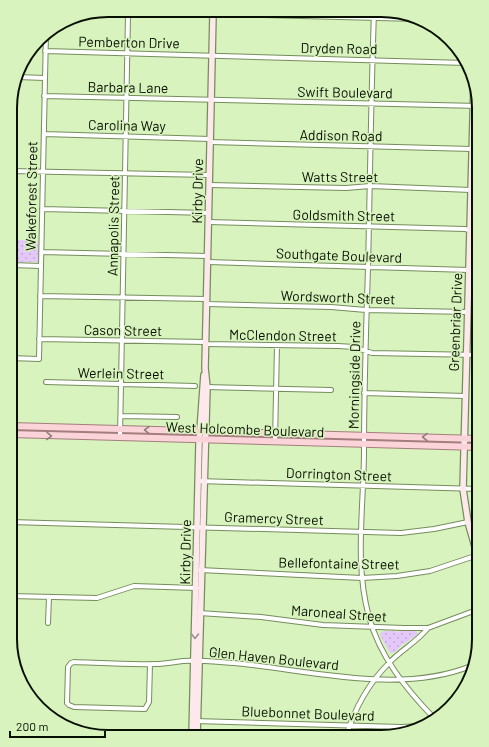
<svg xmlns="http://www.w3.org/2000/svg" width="489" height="747" font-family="Barlow,sans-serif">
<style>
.park{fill:url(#park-dots)}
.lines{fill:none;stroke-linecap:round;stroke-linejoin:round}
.river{stroke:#28a19a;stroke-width:5.5}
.minor-casing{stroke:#758d5d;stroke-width:6}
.secondary-casing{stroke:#758d5d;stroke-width:8}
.primary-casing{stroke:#a47d7d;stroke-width:8}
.minor{stroke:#fff;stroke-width:4}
.secondary{stroke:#fde9ec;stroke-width:5.5}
.primary{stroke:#fbd4d9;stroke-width:6}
.oneway{stroke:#8e7c78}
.oneway2{stroke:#9b928e}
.labels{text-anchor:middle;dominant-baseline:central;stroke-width:3;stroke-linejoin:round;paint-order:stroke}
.street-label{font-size:14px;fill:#081001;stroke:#d8f3be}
.rim{fill:none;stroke:#081001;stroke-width:2}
</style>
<defs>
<pattern id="park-dots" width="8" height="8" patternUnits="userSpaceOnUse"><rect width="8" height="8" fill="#e3c8f9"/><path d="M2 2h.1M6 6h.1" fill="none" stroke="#c1abd4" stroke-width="1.8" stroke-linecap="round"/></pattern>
</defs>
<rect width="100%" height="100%" fill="#d8f3be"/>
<path class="park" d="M16,240L38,241V262H15Z
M385,631H395L398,633L399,631H416L418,634L404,644H402C400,648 395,653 390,653L380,635L381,632Z"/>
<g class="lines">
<path class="river" d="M18,431V430"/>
<defs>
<path id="minor" d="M374,12C371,97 370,183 368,268C366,329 364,389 364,450C364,506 354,563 369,617C380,657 406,689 434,718
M220,14L416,19
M45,51L466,63
M17,77L45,78
M44,96L479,106
M44,134L210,139
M210,142L472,149
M11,171L209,175
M209,185L346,188L370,186L471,190
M42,209L209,213
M208,222L465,229L473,231L479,232
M41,252L208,256
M208,262L469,270
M11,265L41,266
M469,275L479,276
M469,281H479
M40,296L207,299
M207,304L331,307L366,310L468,312
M39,339L206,342
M206,344L338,346L354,347L372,353L479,355
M10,358L39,359L46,33
M46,382L195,386
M205,387L331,390
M364,393L465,396
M121,416L177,417
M120,437L128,15
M275,442L277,345
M198,481L479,489
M10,522L401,533L434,529L468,522
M200,570L362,578L397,576L430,571L478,555
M10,596L97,598L134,586L197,588
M199,613L261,617L323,625L404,628H428L479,609
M48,623L49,597
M150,664L149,702L145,709L74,707L69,705L67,703L68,667L71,663L74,662C101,663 129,665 156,664C165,664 174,662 183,661C199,660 218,662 234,663C309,670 399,695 471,666
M195,721L401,727L423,726
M346,737C354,710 369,683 389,663C401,650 417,642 428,628"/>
<path id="secondary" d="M474,82L463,489L468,522L479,561
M192,736L199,444L204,375
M197,736L207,387L205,368L213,14"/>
<path id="primary" d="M10,426L479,439
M10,434L479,447"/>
</defs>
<use href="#minor" class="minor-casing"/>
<use href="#secondary" class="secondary-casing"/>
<use href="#primary" class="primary-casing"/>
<use href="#minor" class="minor"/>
<use href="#secondary" class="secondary"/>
<use href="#primary" class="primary"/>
</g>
<defs><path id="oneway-chevron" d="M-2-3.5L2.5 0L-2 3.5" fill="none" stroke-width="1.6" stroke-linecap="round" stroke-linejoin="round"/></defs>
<g class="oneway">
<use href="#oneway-chevron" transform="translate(147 430) rotate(-179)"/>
<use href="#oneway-chevron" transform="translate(49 436) rotate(2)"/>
<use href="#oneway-chevron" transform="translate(425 437) rotate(-179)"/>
</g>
<use class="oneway2" href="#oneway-chevron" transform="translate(195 636) rotate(91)"/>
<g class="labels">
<g class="street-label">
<text transform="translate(129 42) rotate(1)">Pemberton Drive</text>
<text transform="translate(339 48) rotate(1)">Dryden Road</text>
<text transform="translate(128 87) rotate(1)">Barbara Lane</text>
<text transform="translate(345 92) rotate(1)">Swift Boulevard</text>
<text transform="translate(127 125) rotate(1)">Carolina Way</text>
<text transform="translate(341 135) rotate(1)">Addison Road</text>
<text x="340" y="176">Watts Street</text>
<text transform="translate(197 191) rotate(-89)">Kirby Drive</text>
<text transform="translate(31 196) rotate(-89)">Wakeforest Street</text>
<text transform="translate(344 215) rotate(1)">Goldsmith Street</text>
<text transform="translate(113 226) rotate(-89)">Annapolis Street</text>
<text transform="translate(339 255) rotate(2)">Southgate Boulevard</text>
<text transform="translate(338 297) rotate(2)">Wordsworth Street</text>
<text transform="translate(455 322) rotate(-88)">Greenbriar Drive</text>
<text transform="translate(123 330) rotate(1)">Cason Street</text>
<text transform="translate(283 335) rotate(1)">McClendon Street</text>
<text transform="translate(121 373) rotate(1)">Werlein Street</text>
<text transform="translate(354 375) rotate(-89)">Morningside Drive</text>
<text transform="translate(245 429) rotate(2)">West Holcombe Boulevard</text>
<text transform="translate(339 474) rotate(2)">Dorrington Street</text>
<text transform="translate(274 518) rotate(2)">Gramercy Street</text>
<text transform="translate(185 552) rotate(-89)">Kirby Drive</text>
<text transform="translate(339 563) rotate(1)">Bellefontaine Street</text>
<text transform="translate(339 613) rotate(4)">Maroneal Street</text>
<text transform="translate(274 658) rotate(6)">Glen Haven Boulevard</text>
<text transform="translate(308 713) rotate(2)">Bluebonnet Boulevard</text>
</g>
</g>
<path d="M0 0H489V747H0ZM108 17H381A91 91 0 0 1 472 108V639A91 91 0 0 1 381 730H108A91 91 0 0 1 17 639V108A91 91 0 0 1 108 17Z" fill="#d8f3be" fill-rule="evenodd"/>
<path class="rim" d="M108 17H381A91 91 0 0 1 472 108V639A91 91 0 0 1 381 730H108A91 91 0 0 1 17 639V108A91 91 0 0 1 108 17Z"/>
<path d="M10 731v6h95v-6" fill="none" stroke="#081001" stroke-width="2"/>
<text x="16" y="731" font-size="12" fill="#081001" stroke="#d8f3be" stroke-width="3" paint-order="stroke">200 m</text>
</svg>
